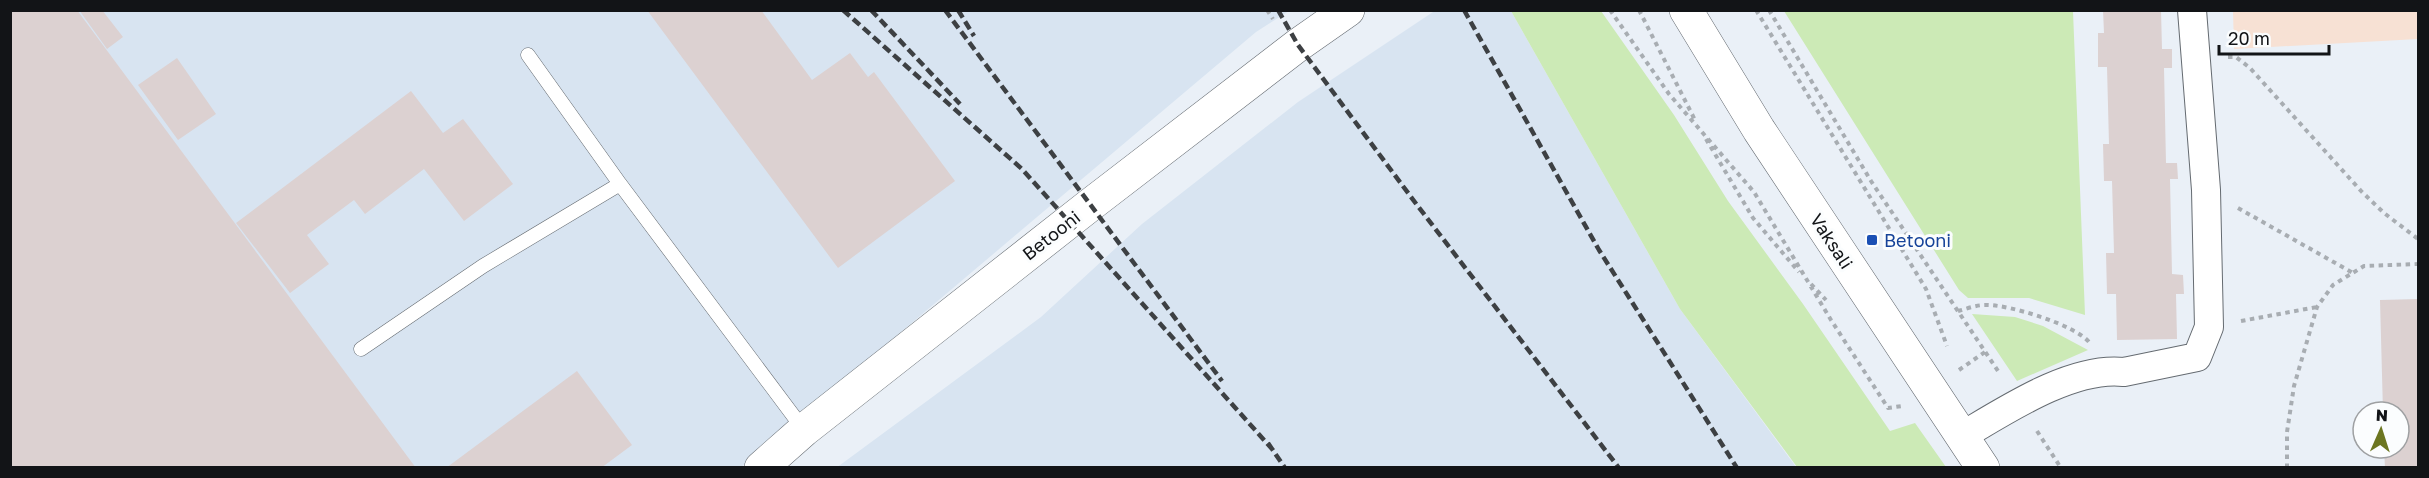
<svg xmlns="http://www.w3.org/2000/svg" width="2429" height="478" font-family="'Golos Text',sans-serif">
<style>
.built{fill:#d8e4f1}
.education{fill:#f7e1d4}
.green{fill:#cceab6}
.building{fill:#dcd1d1}
.lines{fill:none;stroke-linecap:round;stroke-linejoin:round}
.service-casing{stroke:#656b71;stroke-width:15}
.minor-casing{stroke:#656b71;stroke-width:30}
.tertiary-casing{stroke:#656b71;stroke-width:34}
.path{stroke:#a8adb2;stroke-width:4;stroke-dasharray:4.5 4.5;stroke-linecap:butt}
.service{stroke:#fff;stroke-width:14}
.minor{stroke:#fff;stroke-width:28}
.tertiary{stroke:#fff;stroke-width:33}
.rail{stroke:#3d4043;stroke-width:4.5;stroke-dasharray:9 4.5;stroke-linecap:butt}
.transit-dot{fill:#1a4fb4;stroke:#fbfdfe;stroke-width:2}
.labels{text-anchor:middle;dominant-baseline:central;stroke-width:6;stroke-linejoin:round;paint-order:stroke}
.street-label{font-size:18px;fill:#121417;stroke:#fbfdfe}
.transit-label{font-size:18px;fill:#164399;stroke:#fbfdfe;text-anchor:start}
</style>
<rect width="100%" height="100%" fill="#eaf0f7"/>
<path class="built" d="M1436,10L1511,11L1680,309L1796,467L836,468L1041,317L1142,224L1298,102Z
M10,11H1289L1256,32L740,468L11,467Z"/>
<path class="education" d="M2233,11H2418V39L2234,49Z"/>
<path class="green" d="M1511,11H1601L1674,115L1728,201L1803,304L1890,431L1915,423L1946,467H1797L1680,309Z
M1784,11H2073L2085,315L2029,298H1968L1959,290Z
M1972,314L2015,317L2043,326L2088,350L2017,381Z"/>
<path class="building" d="M10,10H77L416,468H10Z
M79,10H102L123,37L107,49Z
M647,10H761L812,80L850,53L868,77L874,72L955,181L838,268Z
M2103,10H2161L2162,49H2172V68H2164L2166,163H2177L2178,179H2170L2172,274L2183,275L2184,294H2176L2177,339L2117,340L2116,294H2107L2106,253H2114L2112,181H2104L2103,144H2109L2107,67H2098V33H2104Z
M177,58L216,114L178,140L138,85Z
M411,91L443,133L463,119L513,184L464,221L424,169L365,214L354,200L307,235L329,264L290,293L236,223Z
M2418,299V468H2385L2384,448H2399V412H2383L2380,300Z
M577,371L632,445L601,468H446Z"/>
<g class="lines">
<defs>
<path id="service" d="M528,55L620,184L804,430
M361,349L483,266L620,184"/>
<path id="minor" d="M1962,436C2006,410 2072,366 2124,372L2197,357L2209,327L2206,190L2192,10"/>
<path id="tertiary" d="M1686,10L1759,130L1983,468
M761,468L804,430L1090,205L1298,45L1348,10"/>
</defs>
<use href="#service" class="service-casing"/>
<use href="#minor" class="minor-casing"/>
<use href="#tertiary" class="tertiary-casing"/>
<path class="path" d="M1267,10L1273,19
M1610,10L1669,94L1754,192L1831,320L1888,408L1902,406
M1639,10L1696,122
M1756,10L1926,289L1947,346
M1769,10L1871,181L2000,374
M2228,57H2236L2250,68L2362,192L2384,213L2418,239
M1706,139L1753,218L1799,272
M2238,208L2353,273
M1811,284L1826,300
M1958,311C1966,309 1976,305 1985,305C2008,304 2075,325 2089,342
M2241,321L2317,307
M1959,370L1985,352
M2037,431L2061,468
M2287,468V432L2294,386L2317,307L2333,285L2364,266L2418,264"/>
<use href="#service" class="service"/>
<use href="#minor" class="minor"/>
<use href="#tertiary" class="tertiary"/>
<path class="rail" d="M843,10L1022,169L1273,450
M871,10L960,104
M945,10L1222,381
M958,10L974,36
M1278,10L1298,45L1417,205L1619,468
M1464,10L1599,250L1737,468
M1268,443L1285,468"/>
</g>
<rect class="transit-dot" x="1866" y="234" width="12" height="12" rx="3"/>
<g class="labels">
<g class="street-label">
<text transform="translate(1051 235) rotate(-38)">Betooni</text>
<text transform="translate(1832 241) rotate(57)">Vaksali</text>
</g>
<g class="transit-label">
<text x="1884" y="240">Betooni</text>
</g>
</g>
<rect width="2429" height="478" fill="none" stroke="#121417" stroke-width="24"/>
<g transform="translate(2381 430) rotate(3)"><circle r="28" fill="#fbfdfe" stroke="#9ea0a2" stroke-width="1.5"/>
<path d="M0-4.5L10 22L0 15L-10 22Z" fill="#6c7621"/>
<text y="-9" font-size="16" font-weight="bold" text-anchor="middle" fill="#121417">N</text>
</g>
<path d="M2219 45v9h110v-9" fill="none" stroke="#121417" stroke-width="3"/>
<text x="2228" y="45" font-size="18" fill="#121417" stroke="#fbfdfe" stroke-width="4.5" paint-order="stroke">20 m</text>
</svg>
